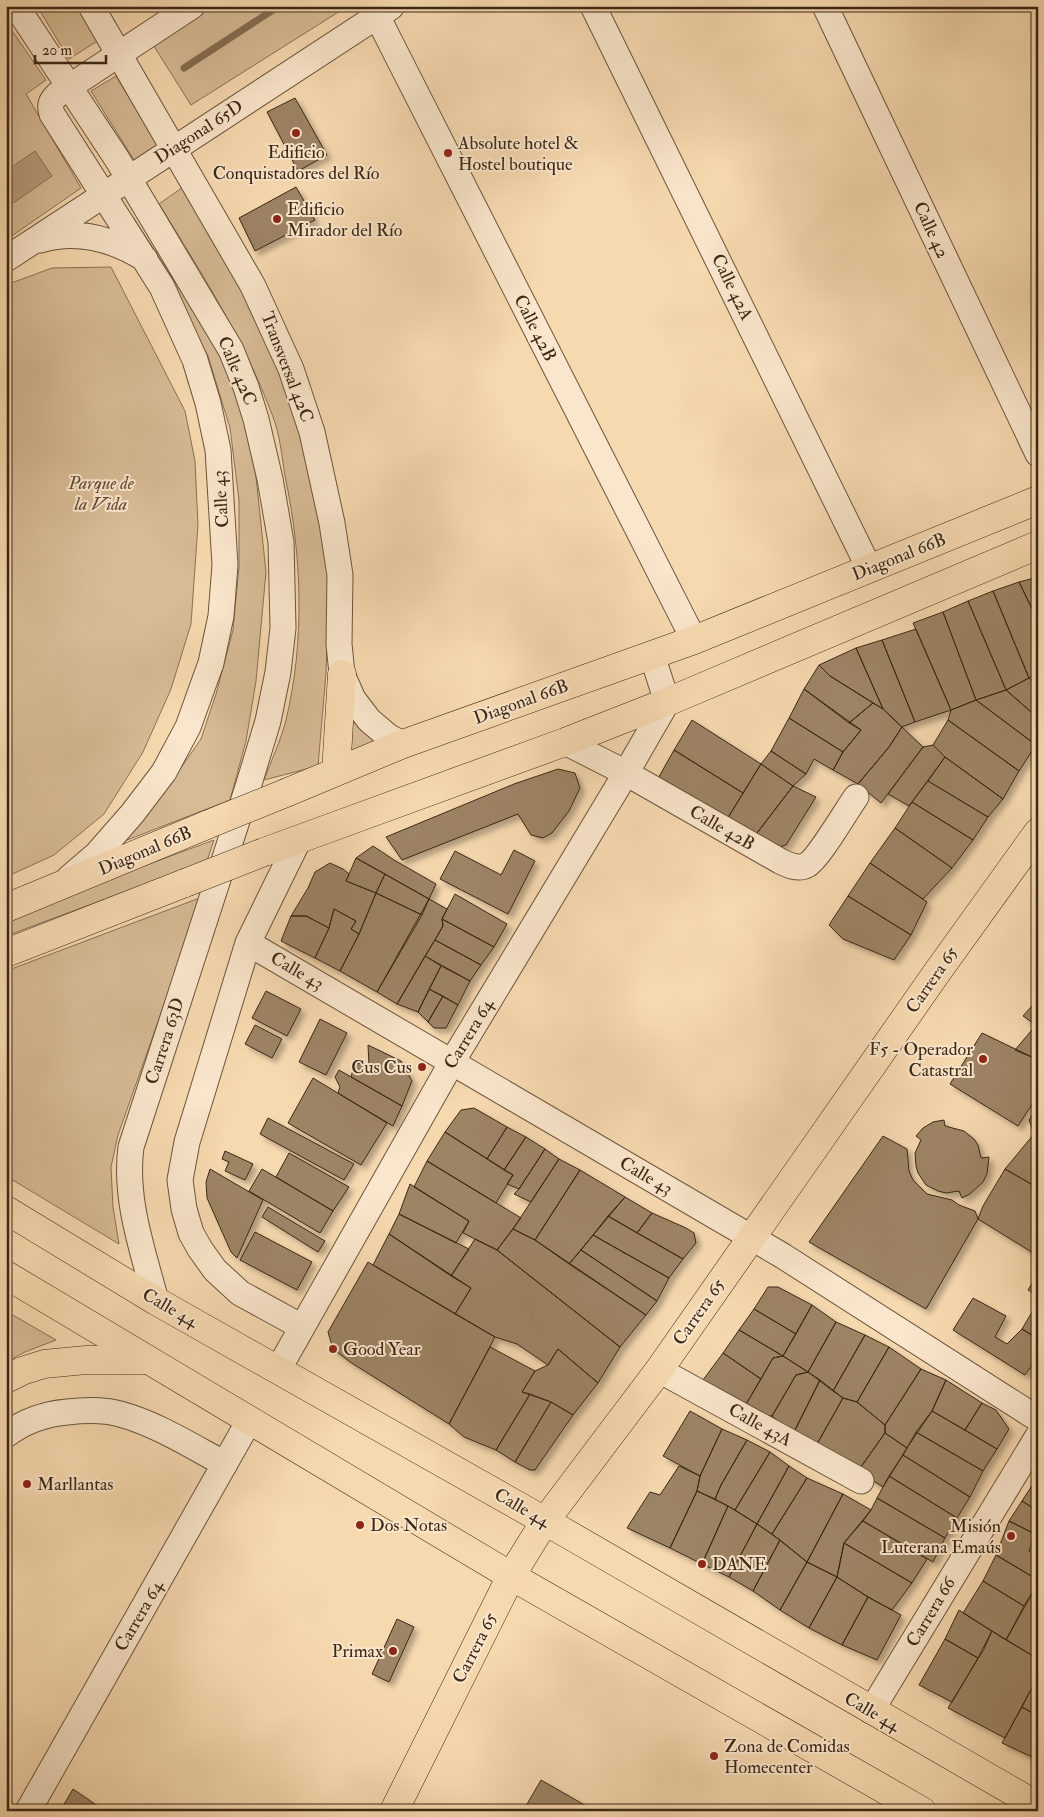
<svg xmlns="http://www.w3.org/2000/svg" width="1044" height="1817" font-family="'IM FELL Double Pica',serif">
<style>
.green{fill:#d7bb95;stroke:#897154}
.water{fill:#b79c7b;stroke:#856d52}
.lines{fill:none;stroke-linecap:round;stroke-linejoin:round}
.stream{stroke:#856d52;stroke-width:7}
.building{fill:#9d8465;stroke:#3b2714;filter:url(#shadow)}
.minor-casing{stroke:#6a543b;stroke-width:27}
.major-casing{stroke:#3b2714;stroke-width:29}
.highway-casing{stroke:#3b2714;stroke-width:29}
.minor{stroke:#fae6cc;stroke-width:25}
.major{stroke:#f7d9b0;stroke-width:28}
.highway{stroke:#f7d9b0;stroke-width:28}
.major-bridge-casing{stroke:#3b2714;stroke-width:29;stroke-linecap:butt}
.major-bridge{stroke:#f7d9b0;stroke-width:28}
.poi-dot{fill:#8f2418;stroke:#fae6cc;stroke-width:2}
.labels{text-anchor:middle;dominant-baseline:central;stroke-width:4;stroke-linejoin:round;paint-order:stroke}
.street-label{font-size:18px;fill:#3b2714;stroke:#fae6cc}
.poi-label{font-size:18px;fill:#3b2714;stroke:#fae6cc;text-anchor:start}
.park-label{font-size:18px;font-style:italic;fill:#624c34;stroke:#fae6cc}
</style>
<defs>
<filter id="shadow"><feDropShadow dx="4.5" dy="4.5" stdDeviation="2.5" flood-color="#0004"/></filter>
</defs>
<rect width="100%" height="100%" fill="#f7d9b0"/>
<filter id="stains"><feTurbulence type="fractalNoise" baseFrequency=".004" numOctaves="4"/><feColorMatrix values="0 0 0 0 .2 0 0 0 0 .09 0 0 0 0 .02 0 0 0 .5 -.17"/></filter>
<radialGradient id="worn" r=".72"><stop offset=".6" stop-color="#630" stop-opacity="0"/><stop offset="1" stop-color="#630" stop-opacity=".3"/></radialGradient>
<path class="green" d="M37,6H78L99,40L69,59Z
M207,6H348L191,105L152,43Z
M6,22L46,80L26,94L81,188L6,240Z
M116,76L158,145L134,160L91,91Z
M183,187L246,293L288,389L317,480L329,577L326,673L318,766L264,780C271,761 281,740 286,720C305,641 302,556 285,476C282,457 280,435 273,417C244,339 202,274 159,204Z
M133,217L217,347L243,408L256,477L266,572L256,681L246,741L230,800L122,842L173,779L201,739L216,694L233,630L239,567V500L230,428L208,356Z
M111,267L185,411L195,461L198,525L191,624L171,689L143,752L104,814L54,855L6,877V285L52,268Z
M346,709L383,742L343,758Z
M214,840L207,861L6,936V923L95,884Z
M202,897L118,1135L111,1167L113,1207L119,1244L6,1176V971Z
M6,1311L56,1340L25,1352L6,1362Z"/>
<path class="water" d="M35,151L52,176L6,208V171Z"/>
<g class="lines">
<path class="stream" d="M184,68L279,6"/>
</g>
<path class="building" d="M295,98L327,155L298,171L267,112Z
M296,187L315,220L255,251L239,218Z
M1038,577V621L1019,582Z
M1019,582L1038,621V672L1029,678L993,591Z
M993,591L1029,678L1006,690L968,601Z
M968,601L1006,690L976,700L943,612Z
M943,612L976,700L951,710L913,623Z
M916,629L951,710L915,722L882,640Z
M882,640L915,722L902,727L883,709L856,648Z
M856,648L883,709L830,676L819,665Z
M819,665L830,676L873,703L849,723L804,689Z
M1029,678L1038,685V718L1006,690Z
M804,689L861,730L843,752L789,718Z
M1006,690L1038,718V743L1036,745L976,700Z
M976,700L1036,745L1019,771L948,720L951,710Z
M873,703L883,709L902,727L889,747L858,784L833,770L843,752L861,730L849,723Z
M789,718L843,752L833,770L814,759L806,774L771,751Z
M692,720L761,764L743,793L674,750Z
M948,720L1019,771L1003,799L945,757L933,745Z
M902,727L923,747L881,803L858,784L889,747Z
M933,745L945,757L909,806L888,794L923,747Z
M674,750L743,793L726,821L656,782Z
M771,751L806,774L793,786L761,764Z
M945,757L1003,799L988,817L928,781Z
M761,764L793,786L754,837L726,821Z
M558,769L575,773L580,788L569,811L552,833L543,838L531,835L518,814L402,860L386,837L514,784Z
M928,781L988,817L973,840L912,802Z
M793,786L816,797L786,845L771,849L754,837Z
M912,802L973,840L952,868L895,828Z
M895,828L952,868L923,899L870,863Z
M373,846L394,860L436,884L429,899L356,858Z
M514,850L535,861L508,914L440,879L455,851L501,875Z
M356,858L385,874L376,893L346,881Z
M330,863L343,869L349,874L346,881L376,893L359,934L351,929L356,921L334,909L329,928L306,916H291L308,888L315,872Z
M870,863L927,902L911,935L848,896Z
M385,874L429,899L422,915L376,893Z
M376,893L422,915L377,992L340,971L359,934Z
M455,894L507,924L494,947L442,919Z
M848,896L911,935L894,960L843,939L829,925Z
M429,899L447,909L442,919L443,926L397,1004L377,992Z
M334,909L356,921L351,929L359,934L340,971L315,958L329,928Z
M291,916H306L329,928L315,958L281,941Z
M442,919L494,947L481,965L435,940L443,926Z
M435,940L481,965L470,981L425,956Z
M425,956L441,966L418,1012L397,1004Z
M441,966L470,981L458,1005L429,989Z
M429,989L443,996L428,1022L418,1012Z
M266,991L301,1009L287,1036L252,1018Z
M443,996L458,1005L446,1028H434L428,1022Z
M1038,999V1057L1036,1059L1015,1050L1036,1025L1023,1016Z
M320,1019L347,1033L326,1075L299,1062Z
M255,1025L282,1039L272,1058L245,1044Z
M982,1033L1036,1059L1038,1062V1095L1018,1126L950,1084Z
M368,1045L401,1061L412,1081L402,1106L351,1077L355,1063L369,1065Z
M339,1070L402,1106L393,1126L338,1093L340,1087L335,1077Z
M313,1078L387,1123L361,1165L288,1123Z
M1038,1106V1137L1034,1134L1029,1120Z
M474,1108L507,1127L487,1159L445,1132L461,1110Z
M268,1118L354,1164L344,1180L260,1134Z
M944,1120L945,1126L964,1131L974,1139L978,1145L981,1158L989,1157L987,1174L983,1182L970,1194L962,1198L959,1191L946,1193L938,1191L926,1185L918,1173L916,1166L915,1153L921,1140L916,1136L923,1128L933,1122Z
M507,1127L526,1137L504,1170L487,1159Z
M445,1132L513,1175L496,1203L427,1161Z
M1034,1134L1038,1137V1188L1005,1169Z
M883,1136L907,1149L909,1171L913,1180L927,1194L952,1200L959,1205L975,1211L978,1219L926,1309L809,1242Z
M526,1137L545,1149L519,1189L507,1184L513,1175L504,1170Z
M545,1149L559,1159L531,1202L514,1194L519,1189Z
M225,1151L253,1164L245,1180L225,1171L229,1162L222,1159Z
M289,1153L349,1187L333,1211L276,1177Z
M559,1159L580,1170L535,1240L513,1229Z
M427,1161L521,1218L497,1250L463,1233L469,1221L414,1187Z
M210,1169L263,1200L237,1258L231,1252L207,1198L206,1182Z
M262,1169L333,1211L320,1233L249,1191Z
M1005,1169L1038,1188V1256L978,1219L983,1206Z
M580,1170L625,1197L569,1264L535,1240Z
M410,1184L469,1221L456,1243L399,1214Z
M625,1197L652,1213L637,1233L608,1216Z
M268,1207L325,1241L318,1252L262,1217Z
M652,1213L686,1228L694,1233L696,1243L683,1259L637,1233Z
M399,1214L469,1249L451,1276L389,1234Z
M608,1216L683,1259L669,1278L593,1235Z
M513,1229L535,1240L646,1315L620,1347L497,1250Z
M255,1232L312,1262L297,1290L240,1260Z
M389,1234L471,1288L455,1314L373,1265Z
M593,1235L669,1278L657,1301L581,1250Z
M475,1239L497,1250L620,1347L598,1383L558,1349L548,1365L517,1344L495,1337L455,1314L471,1288L451,1276Z
M581,1250L657,1301L646,1315L569,1264Z
M368,1262L495,1337L449,1424L350,1362L333,1349L328,1332Z
M1038,1273V1296L1028,1290Z
M768,1287H778L812,1305L796,1334L754,1309Z
M973,1298L1006,1316L995,1337L1007,1344L1022,1329L1038,1339V1357L1025,1375L953,1330Z
M1038,1302V1339L1022,1329Z
M812,1305L836,1322L808,1372L783,1356Z
M754,1309L796,1334L783,1356L739,1330Z
M836,1322L865,1335L833,1391L808,1372Z
M739,1330L783,1356L773,1358L761,1379L723,1353Z
M865,1335L889,1347L857,1402L843,1398L833,1391Z
M490,1347L535,1371L522,1392L530,1394L496,1450L464,1437L449,1424Z
M889,1347L921,1369L885,1425L857,1402Z
M558,1349L598,1383L573,1415L551,1402L522,1392L535,1371L548,1365Z
M723,1353L761,1379L745,1406L703,1380Z
M783,1356L808,1372L796,1375L772,1416L759,1415L745,1406L773,1358Z
M921,1369L946,1380L932,1411L907,1448L885,1433V1425Z
M808,1372L820,1380L793,1434L772,1416L796,1375Z
M820,1380L843,1398L817,1444L793,1434Z
M946,1380L982,1403L965,1430L932,1411Z
M530,1394L551,1402L515,1462L496,1450Z
M843,1398L857,1402L885,1425V1433L858,1471L817,1444Z
M551,1402L573,1415L535,1470H530L515,1462Z
M982,1403L996,1410L1009,1429L997,1449L965,1430Z
M690,1411L722,1429L700,1476L663,1456Z
M932,1411L997,1449L983,1471L916,1432Z
M722,1429L747,1440L721,1485L715,1499L697,1491L700,1476Z
M916,1432L983,1471L970,1497L903,1455Z
M885,1433L907,1448L883,1487L858,1471Z
M747,1440L770,1452L735,1510L715,1499L721,1485Z
M770,1452L789,1466L757,1524L735,1510Z
M903,1455L970,1497L957,1518L889,1476Z
M679,1466L700,1476L697,1491L670,1548L627,1528L650,1492L660,1495Z
M789,1466L807,1478L772,1534L757,1524Z
M889,1476L957,1518L945,1538L877,1498Z
M807,1478L843,1494L807,1562L772,1534Z
M1035,1481L1038,1483V1511L1022,1501Z
M697,1491L728,1506L702,1564L670,1548Z
M843,1494L871,1510L844,1543L837,1577L807,1562Z
M877,1498L945,1538L933,1562L863,1521L871,1510Z
M1022,1501L1038,1511V1538L1035,1534L1009,1521Z
M728,1506L757,1524L729,1577L702,1564Z
M863,1521L927,1559L912,1583L844,1543Z
M1009,1521L1035,1534L1029,1551L1038,1555V1580L996,1555Z
M757,1524L780,1540L753,1591L729,1577Z
M780,1540L807,1562L780,1610L753,1591Z
M844,1543L912,1583L892,1610L868,1597L837,1577Z
M996,1555L1038,1580V1583L1024,1606L983,1581Z
M807,1562L837,1577L809,1628L780,1610Z
M837,1577L868,1597L842,1645L809,1628Z
M983,1581L1024,1606L1006,1640L963,1613Z
M1038,1583V1659L1006,1640Z
M868,1597L901,1615L877,1660L842,1645Z
M959,1610L992,1631L978,1658L945,1639Z
M397,1619L414,1627L389,1682L372,1674Z
M992,1631L1038,1659V1676L1005,1738L948,1708L984,1649Z
M945,1639L978,1658L952,1702L919,1685Z
M1038,1676V1716L1022,1707Z
M1022,1707L1038,1716V1750L1034,1758L1002,1743Z
M541,1780L595,1811H523Z
M73,1789L105,1811H60Z"/>
<g class="lines">
<defs>
<path id="minor" d="M16,6L117,159L231,350L246,387L256,419L270,479L281,542L283,628L278,672L268,721L248,787L131,1147C124,1199 143,1251 156,1301
M91,6L253,286L291,369L312,432L332,523L340,575L339,644L342,674L353,699L369,720L389,737L403,744
M593,6L869,568
M825,6L1038,454
M377,16L694,640
M40,240C77,229 113,239 145,259
M6,259L391,7
M565,742L626,773L780,861C788,865 798,870 807,865C819,858 846,811 856,797
M299,839L248,943L187,1142L180,1180L184,1209L191,1233L200,1249L215,1270L240,1293L302,1327
M69,878L97,854L132,814L164,772L188,727L211,663L221,616L225,565L218,450L208,403L195,360L162,287L52,114C49,105 51,101 57,95L192,6
M248,943L783,1256L1038,1419
M278,1370L452,1062L626,773L667,702L652,655
M659,1370L861,1481
M6,1435C23,1422 45,1414 67,1412C84,1410 103,1409 120,1414C157,1424 191,1446 225,1464
M871,1711L1038,1436
M28,1811L249,1421"/>
<path id="major" d="M336,772L342,674
M288,792L403,744L694,640L1038,500
M264,852L565,742L667,702L1038,545
M6,908L209,824
M6,953L185,883
M6,1210L156,1301L545,1521L1038,1806
M6,1275L511,1576L922,1811
M394,1811L511,1576L545,1521L659,1370L938,971L1038,832"/>
<path id="highway" d="M6,1379L22,1371L44,1364L86,1360H148"/>
</defs>
<use href="#minor" class="minor-casing"/>
<use href="#major" class="major-casing"/>
<use href="#highway" class="highway-casing"/>
<use href="#minor" class="minor"/>
<use href="#major" class="major"/>
<use href="#highway" class="highway"/>
<defs>
<path id="major-bridge" d="M209,824L288,792
M185,883L264,852"/>
</defs>
<use href="#major-bridge" class="major-bridge-casing"/>
<use href="#major-bridge" class="major-bridge"/>
</g>
<g class="poi-dot">
<circle cx="296" cy="133" r="5"/>
<circle cx="448" cy="153" r="5"/>
<circle cx="277" cy="219" r="5"/>
<circle cx="983" cy="1059" r="5"/>
<circle cx="422" cy="1067" r="5"/>
<circle cx="333" cy="1349" r="5"/>
<circle cx="27" cy="1484" r="5"/>
<circle cx="360" cy="1525" r="5"/>
<circle cx="1011" cy="1536" r="5"/>
<circle cx="702" cy="1564" r="5"/>
<circle cx="393" cy="1651" r="5"/>
<circle cx="714" cy="1756" r="5"/>
</g>
<g class="labels">
<g class="street-label">
<text transform="translate(199 132) rotate(-33)">Diagonal 65D</text>
<text transform="translate(931 230) rotate(65)">Calle 42</text>
<text transform="translate(732 287) rotate(64)">Calle 42A</text>
<text transform="translate(535 328) rotate(63)">Calle 42B</text>
<text transform="translate(287 367) rotate(69)">Transversal 42C</text>
<text transform="translate(237 371) rotate(67)">Calle 42C</text>
<text transform="translate(221 499) rotate(-94)">Calle 43</text>
<text transform="translate(899 557) rotate(-22)">Diagonal 66B</text>
<text transform="translate(521 702) rotate(-20)">Diagonal 66B</text>
<text transform="translate(722 828) rotate(30)">Calle 42B</text>
<text transform="translate(145 851) rotate(-23)">Diagonal 66B</text>
<text transform="translate(297 971) rotate(30)">Calle 43</text>
<text transform="translate(932 980) rotate(-55)">Carrera 65</text>
<text transform="translate(469 1034) rotate(-59)">Carrera 64</text>
<text transform="translate(165 1041) rotate(-72)">Carrera 63D</text>
<text transform="translate(646 1176) rotate(30)">Calle 43</text>
<text transform="translate(170 1308) rotate(30)">Calle 44</text>
<text transform="translate(699 1312) rotate(-55)">Carrera 65</text>
<text transform="translate(760 1425) rotate(29)">Calle 43A</text>
<text transform="translate(522 1508) rotate(30)">Calle 44</text>
<text transform="translate(931 1612) rotate(-59)">Carrera 66</text>
<text transform="translate(139 1616) rotate(-60)">Carrera 64</text>
<text transform="translate(475 1648) rotate(-63)">Carrera 65</text>
<text transform="translate(872 1712) rotate(30)">Calle 44</text>
</g>
<g class="poi-label">
<text x="458" y="143">Absolute hotel &amp;<tspan x="458" dy="21">Hostel boutique</tspan></text>
<text x="296" y="152" text-anchor="middle">Edificio<tspan x="296" dy="21">Conquistadores del Río</tspan></text>
<text x="287" y="209">Edificio<tspan x="287" dy="21">Mirador del Río</tspan></text>
<text x="973" y="1049" text-anchor="end">F5 - Operador<tspan x="973" dy="21">Catastral</tspan></text>
<text x="412" y="1067" text-anchor="end">Cus Cus</text>
<text x="343" y="1349">Good Year</text>
<text x="37" y="1484">Marllantas</text>
<text x="370" y="1525">Dos Notas</text>
<text x="1001" y="1526" text-anchor="end">Misión<tspan x="1001" dy="21">Luterana Emaús</tspan></text>
<text x="712" y="1564">DANE</text>
<text x="383" y="1651" text-anchor="end">Primax</text>
<text x="724" y="1746">Zona de Comidas<tspan x="724" dy="21">Homecenter</tspan></text>
</g>
<g class="park-label">
<text x="101" y="483">Parque de<tspan x="101" dy="21">la Vida</tspan></text>
</g>
</g>
<rect width="1044" height="1817" fill="none" stroke="#f7d9b0" stroke-width="25"/>
<rect x="8" y="8" width="1029" height="1802" fill="none" stroke="#3b2714" stroke-width="2.5"/>
<rect x="12" y="12" width="1019" height="1792" fill="none" stroke="#3b2714"/>
<path d="M35 55v8h71v-8" fill="none" stroke="#3b2714" stroke-width="2.5"/>
<text x="42" y="55" font-size="15" fill="#3b2714" stroke="#fae6cc" stroke-width="4" paint-order="stroke">20 m</text>
<rect width="100%" height="100%" filter="url(#stains)"/>
<rect width="100%" height="100%" fill="url(#worn)"/>
</svg>
